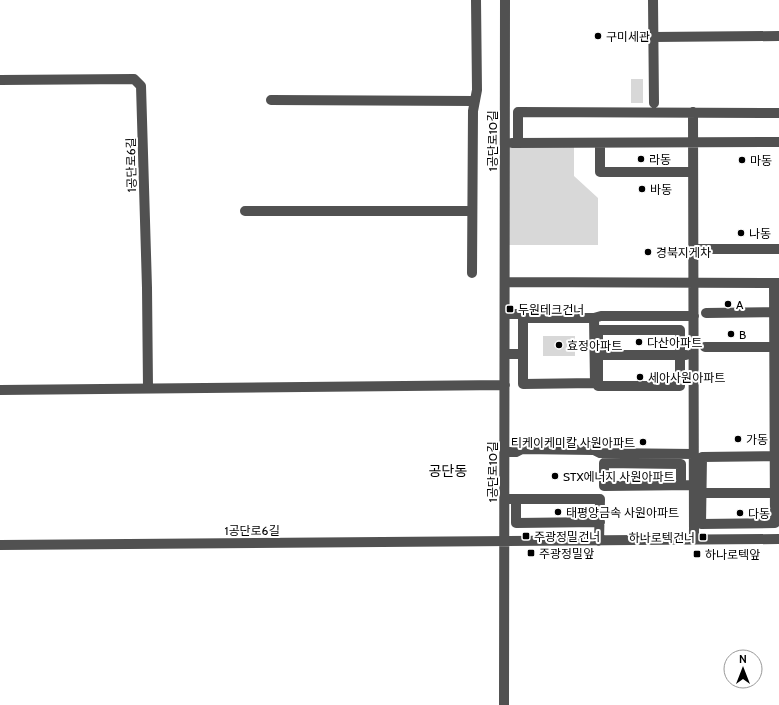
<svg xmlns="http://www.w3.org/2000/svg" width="779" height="705" font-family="Cabin,'Noto Sans KR',sans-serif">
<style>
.green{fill:#d8d8d8}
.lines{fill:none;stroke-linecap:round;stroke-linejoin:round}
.minor{stroke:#515151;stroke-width:10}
.poi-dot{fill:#000;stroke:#fff;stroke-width:1.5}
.labels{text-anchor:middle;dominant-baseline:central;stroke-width:4;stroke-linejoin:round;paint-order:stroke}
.poi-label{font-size:12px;fill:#000;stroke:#fff;text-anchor:start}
.street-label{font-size:12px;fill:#000;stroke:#fff}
.quarter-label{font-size:14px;fill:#000;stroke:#fff}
</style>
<rect width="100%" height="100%" fill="#fff"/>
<path class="green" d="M631,79H643V103H631Z
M509,147H574V176L598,198V245H509Z
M543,336H575V356H543Z"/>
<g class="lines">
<path class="minor" d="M653,0L654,103
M654,37L779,36
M0,80L134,79L141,86L147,288L148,388
M271,100L474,101
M693,112L694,540
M512,143L779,142
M518,143V112L779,113
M600,143V172H693
M245,211H471
M694,249H779
M472,273L473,111L477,90L476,0
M505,282L779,283
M774,283L775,523L701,524L702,457L774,456H779
M706,313L774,312
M505,314H523V354
M523,318H594
M598,330H680V386H598Z
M705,347H774
M505,354H523V384L595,383L594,318L601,316H694
M598,355H686
M0,390L505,385
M505,452H516L522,449L594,450L600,453L694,454
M681,485V464L604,463V486L694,485
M701,493H779
M505,499H600L599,541
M516,499V523L600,522
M0,545L779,539
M504,705L505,0"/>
</g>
<g class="poi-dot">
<circle cx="598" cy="36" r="4"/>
<circle cx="641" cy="159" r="4"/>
<circle cx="742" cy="160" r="4"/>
<circle cx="642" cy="189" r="4"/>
<circle cx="741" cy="233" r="4"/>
<circle cx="648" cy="252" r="4"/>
<circle cx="728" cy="304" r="4"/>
<rect x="506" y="305" width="8" height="8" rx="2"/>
<circle cx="731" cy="334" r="4"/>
<circle cx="639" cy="342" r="4"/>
<circle cx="559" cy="345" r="4"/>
<circle cx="640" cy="377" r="4"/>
<circle cx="738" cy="439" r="4"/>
<circle cx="643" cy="442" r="4"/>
<circle cx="555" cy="476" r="4"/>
<circle cx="558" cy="512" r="4"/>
<circle cx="740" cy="513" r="4"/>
<rect x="522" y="532" width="8" height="8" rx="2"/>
<rect x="699" y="533" width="8" height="8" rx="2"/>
<rect x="527" y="549" width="8" height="8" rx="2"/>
<rect x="693" y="550" width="8" height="8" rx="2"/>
</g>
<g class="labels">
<g class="poi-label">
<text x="606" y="36">구미세관</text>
<text x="649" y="159">라동</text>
<text x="750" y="160">마동</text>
<text x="650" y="189">바동</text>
<text x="749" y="233">나동</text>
<text x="656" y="252">경북지게차</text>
<text x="736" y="304">A</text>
<text x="518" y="309">두원테크건너</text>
<text x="739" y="334">B</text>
<text x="647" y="342">다산아파트</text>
<text x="567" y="345">효정아파트</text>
<text x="648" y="377">세아사원아파트</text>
<text x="746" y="439">가동</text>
<text x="635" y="442" text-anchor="end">티케이케미칼 사원아파트</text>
<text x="563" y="476">STX에너지 사원아파트</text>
<text x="566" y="512">태평양금속 사원아파트</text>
<text x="748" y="513">다동</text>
<text x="534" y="536">주광정밀건너</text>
<text x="695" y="537" text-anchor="end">하나로텍건너</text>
<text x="539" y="553">주광정밀앞</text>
<text x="705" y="554">하나로텍앞</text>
</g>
<g class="street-label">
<text transform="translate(492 141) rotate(-90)">1공단로10길</text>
<text transform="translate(131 165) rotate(-91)">1공단로6길</text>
<text transform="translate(492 472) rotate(-90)">1공단로10길</text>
<text x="252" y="530">1공단로6길</text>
</g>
<g class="quarter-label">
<text x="448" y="471">공단동</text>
</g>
</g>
<g transform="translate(743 669)"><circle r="19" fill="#ffffff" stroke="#999999"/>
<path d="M0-3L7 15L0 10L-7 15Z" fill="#000000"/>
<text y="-6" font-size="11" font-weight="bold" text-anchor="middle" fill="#000000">N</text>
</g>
</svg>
